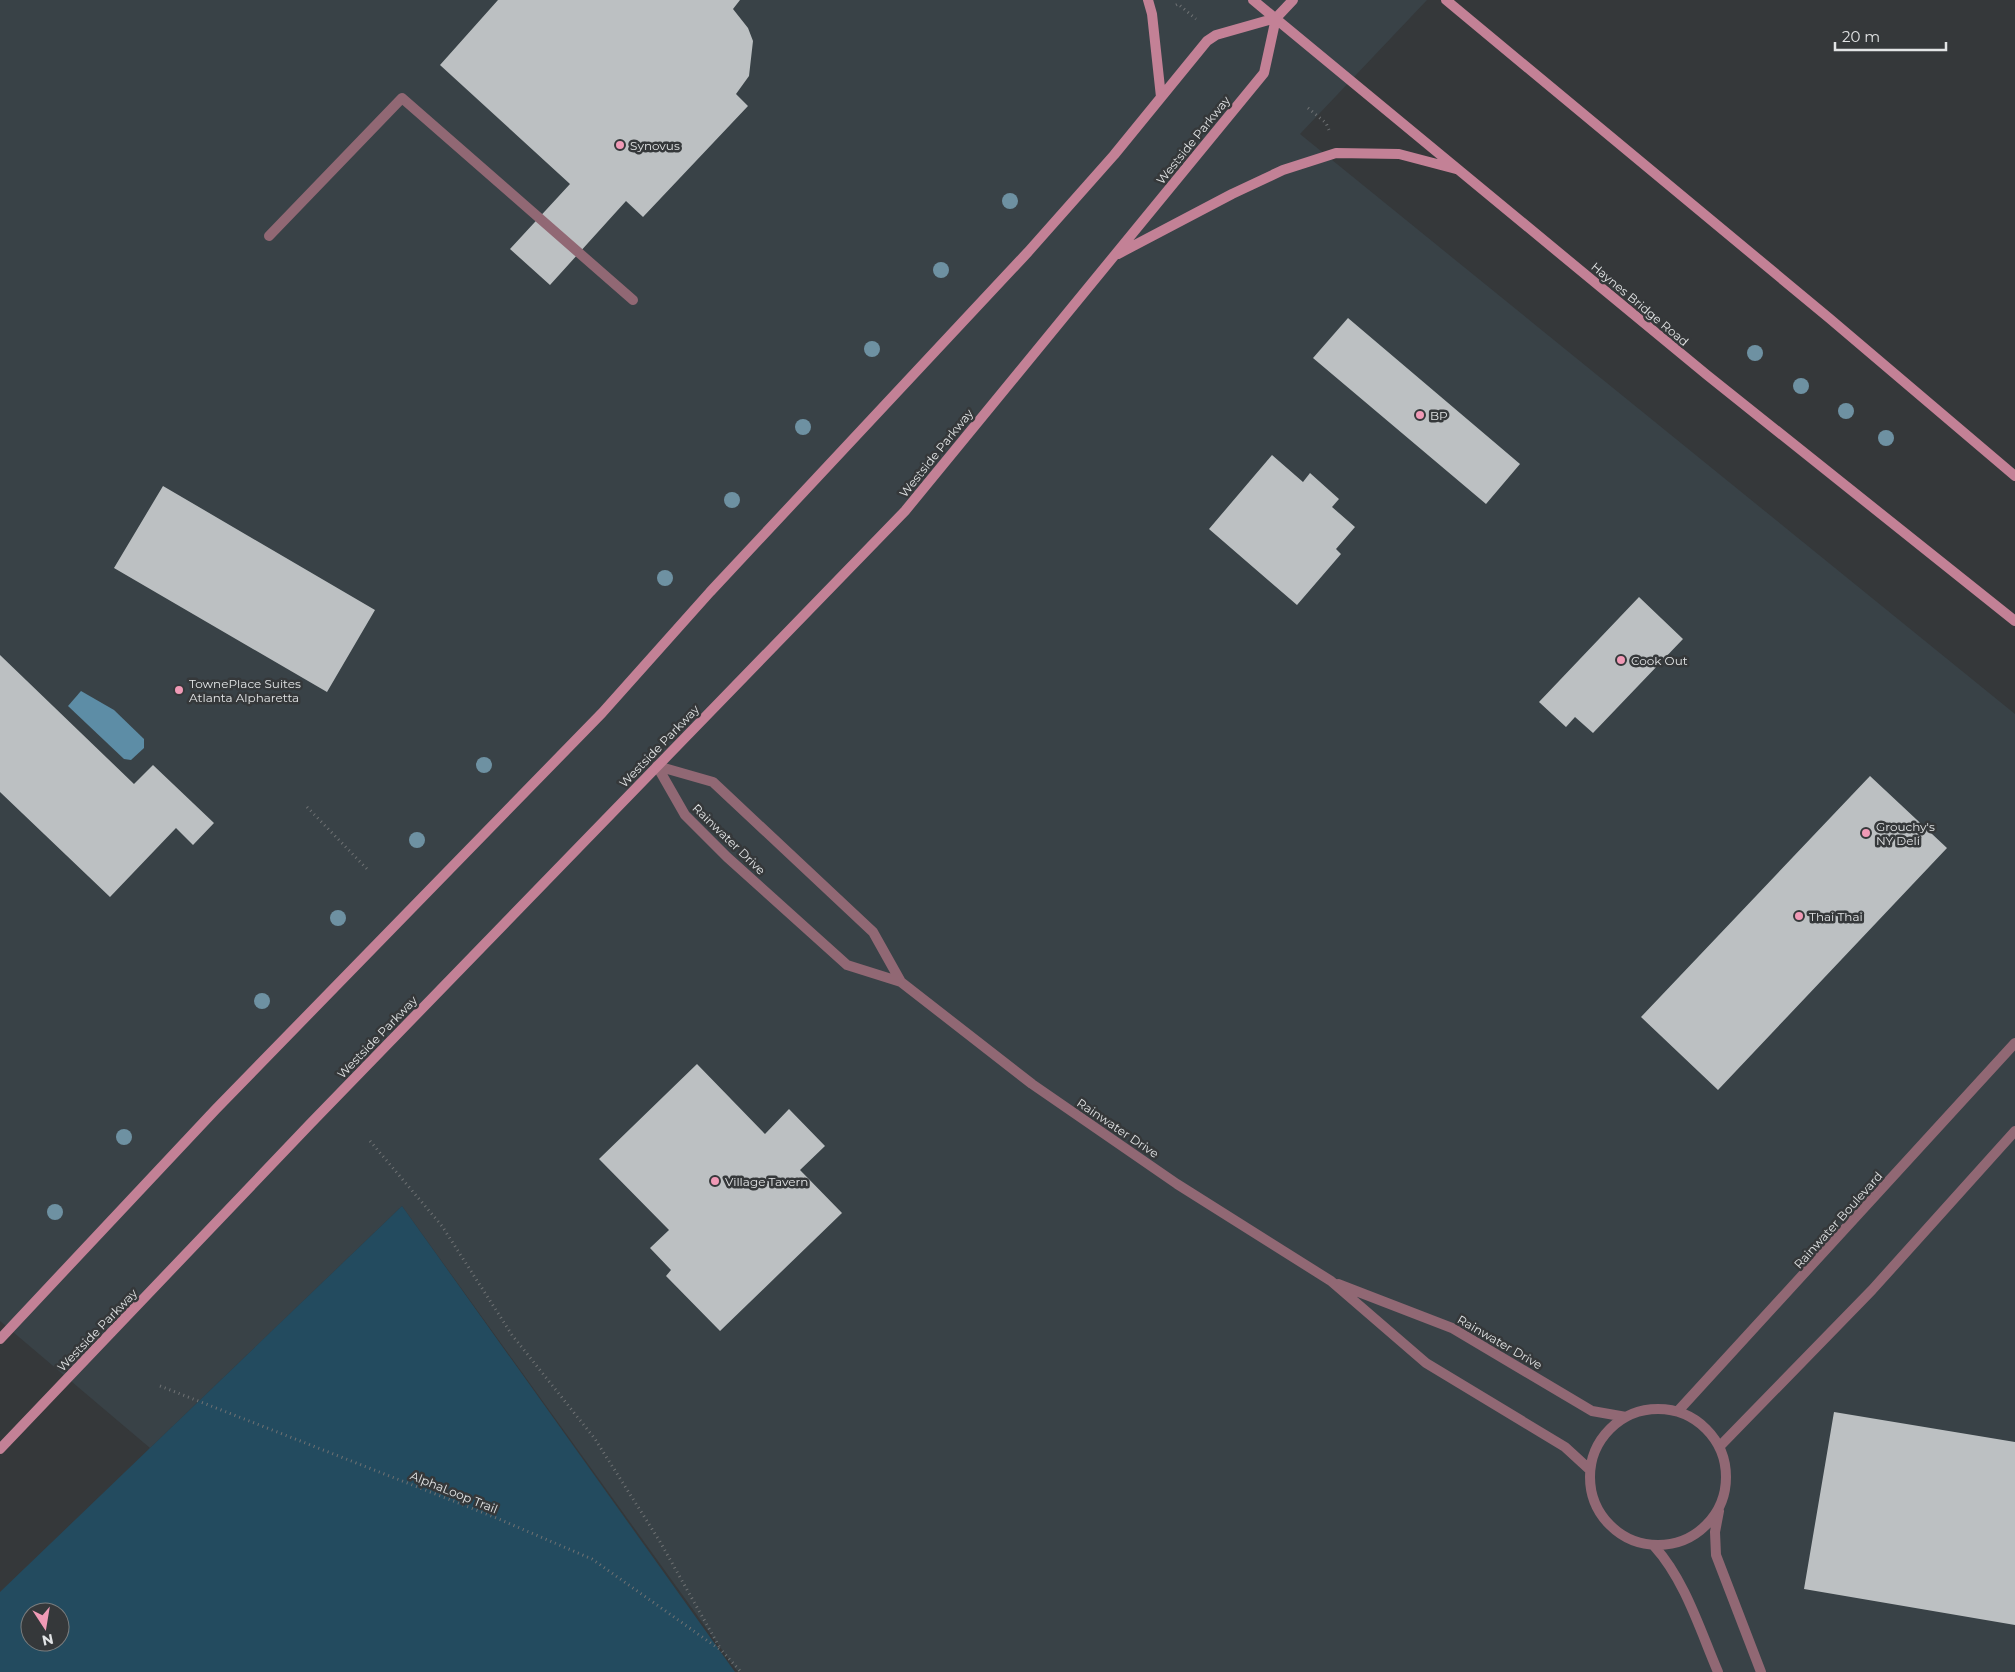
<svg xmlns="http://www.w3.org/2000/svg" width="2015" height="1672" font-family="Montserrat,sans-serif">
<style>
.built{fill:#394247}
.green{fill:#234b5f;fill-rule:evenodd}
.water{fill:#5d8da6}
.building{fill:#bcc0c2}
.lines{fill:none;stroke-linecap:round;stroke-linejoin:round}
.path{stroke:#6f7274;stroke-width:3;stroke-dasharray:1 4;stroke-linecap:butt}
.service{stroke:#916874;stroke-width:10}
.minor{stroke:#916874;stroke-width:10}
.secondary{stroke:#c38196;stroke-width:10}
.tree{fill:#6e91a2}
.poi-dot{fill:#f09ab6;stroke:#35383a;stroke-width:2}
.labels{text-anchor:middle;dominant-baseline:central;stroke-width:5;stroke-linejoin:round;paint-order:stroke}
.street-label{font-size:12px;fill:#e2e4e5;stroke:#35383a}
.poi-label{font-size:12px;fill:#e2e4e5;stroke:#35383a;text-anchor:start}
</style>
<rect width="100%" height="100%" fill="#35383a"/>
<path class="built" d="M0,0H1427L1300,134L2015,714V1672H738L402,1206L150,1448L0,1321Z"/>
<path class="green" d="M402,1206L735,1672H0V1592ZM30,1612H60V1642H30Z"/>
<path class="water" d="M81,691L114,710L144,739V748L131,760L124,759L68,706Z"/>
<path class="building" d="M498,0H740L733,9L748,28L753,41L749,76L736,94L748,106L643,217L626,201L550,285L510,249L570,184L440,65Z
M1348,318L1520,464L1486,504L1313,358Z
M1272,455L1303,482L1310,473L1339,499L1332,507L1355,527L1336,549L1341,554L1297,605L1209,529Z
M163,486L375,610L327,692L114,568Z
M1639,597L1683,639L1593,733L1575,717L1566,727L1539,702Z
M0,655L134,784L153,765L214,823L193,845L176,828L110,897L0,792Z
M1870,776L1947,848L1718,1090L1641,1017Z
M697,1064L765,1134L789,1109L825,1146L800,1170L842,1213L720,1331L666,1276L671,1270L650,1248L669,1230L599,1159Z
M1834,1412L2015,1442V1625L1804,1589Z"/>
<g class="lines">
<path class="path" d="M1176,5L1178,4L1196,19
M1308,108L1326,123L1329,130
M307,807L369,871
M370,1141L442,1226L512,1335L595,1439L659,1540L720,1648
M160,1386L494,1517L592,1559L722,1651L741,1672"/>
<path class="service" d="M269,236L402,98L633,300"/>
<path class="minor" d="M657,766L685,815L727,857L847,965L901,982L1032,1084L1177,1184L1331,1281L1426,1363L1565,1447L1589,1469
M657,766L713,782L873,932L901,982
M1338,1284L1452,1328L1592,1411L1626,1417
M1590 1477a68 68 0 1 1 136 0a68 68 0 1 1-136 0Z
M1678,1411L2015,1043
M1720,1446L1872,1290L2015,1131
M1719,1511L1715,1532L1716,1555L1761,1672
M1654,1546C1685,1580 1700,1630 1718,1672"/>
<path class="secondary" d="M1148,0L1152,14L1161,97
M1253,0L1707,375L2015,621
M1446,0L1829,318L2015,476
M1118,254L1232,194L1283,170L1336,153L1399,154L1456,169
M0,1339L216,1109L602,713L710,592L1028,252L1114,155L1207,41L1216,35L1276,18
M0,1449L311,1123L905,511L1264,73L1276,18L1293,0"/>
</g>
<g class="tree">
<circle cx="1010" cy="201" r="8"/>
<circle cx="941" cy="270" r="8"/>
<circle cx="872" cy="349" r="8"/>
<circle cx="1755" cy="353" r="8"/>
<circle cx="1801" cy="386" r="8"/>
<circle cx="1846" cy="411" r="8"/>
<circle cx="803" cy="427" r="8"/>
<circle cx="1886" cy="438" r="8"/>
<circle cx="732" cy="500" r="8"/>
<circle cx="665" cy="578" r="8"/>
<circle cx="484" cy="765" r="8"/>
<circle cx="417" cy="840" r="8"/>
<circle cx="338" cy="918" r="8"/>
<circle cx="262" cy="1001" r="8"/>
<circle cx="124" cy="1137" r="8"/>
<circle cx="55" cy="1212" r="8"/>
</g>
<g class="poi-dot">
<circle cx="620" cy="145" r="5"/>
<circle cx="1420" cy="415" r="5"/>
<circle cx="1621" cy="660" r="5"/>
<circle cx="179" cy="690" r="5"/>
<circle cx="1866" cy="833" r="5"/>
<circle cx="1799" cy="916" r="5"/>
<circle cx="715" cy="1181" r="5"/>
</g>
<g class="labels">
<g class="street-label">
<text transform="translate(1193 140) rotate(-51)">Westside Parkway</text>
<text transform="translate(1640 304) rotate(40)">Haynes Bridge Road</text>
<text transform="translate(936 453) rotate(-51)">Westside Parkway</text>
<text transform="translate(659 746) rotate(-46)">Westside Parkway</text>
<text transform="translate(729 839) rotate(44)">Rainwater Drive</text>
<text transform="translate(377 1037) rotate(-46)">Westside Parkway</text>
<text transform="translate(1118 1128) rotate(34)">Rainwater Drive</text>
<text transform="translate(1838 1220) rotate(-48)">Rainwater Boulevard</text>
<text transform="translate(97 1330) rotate(-46)">Westside Parkway</text>
<text transform="translate(1500 1342) rotate(30)">Rainwater Drive</text>
<text transform="translate(454 1492) rotate(22)">AlphaLoop Trail</text>
</g>
<g class="poi-label">
<text x="630" y="145">Synovus</text>
<text x="1430" y="415">BP</text>
<text x="1631" y="660">Cook Out</text>
<text x="189" y="683">TownePlace Suites<tspan x="189" dy="14">Atlanta Alpharetta</tspan></text>
<text x="1876" y="826">Grouchy's<tspan x="1876" dy="14">NY Deli</tspan></text>
<text x="1809" y="916">Thai Thai</text>
<text x="725" y="1181">Village Tavern</text>
</g>
</g>
<g transform="translate(45 1627) rotate(168)"><circle r="24" fill="#35383a" stroke="#7a7d7e"/>
<path d="M0-4L9 19L0 12L-9 19Z" fill="#f09ab6"/>
<text y="-8" font-size="14" font-weight="bold" text-anchor="middle" fill="#e2e4e5">N</text>
</g>
<path d="M1835 42v8h111v-8" fill="none" stroke="#e2e4e5" stroke-width="2.5"/>
<text x="1842" y="42" font-size="15" fill="#e2e4e5" stroke="#35383a" stroke-width="4" paint-order="stroke">20 m</text>
</svg>
